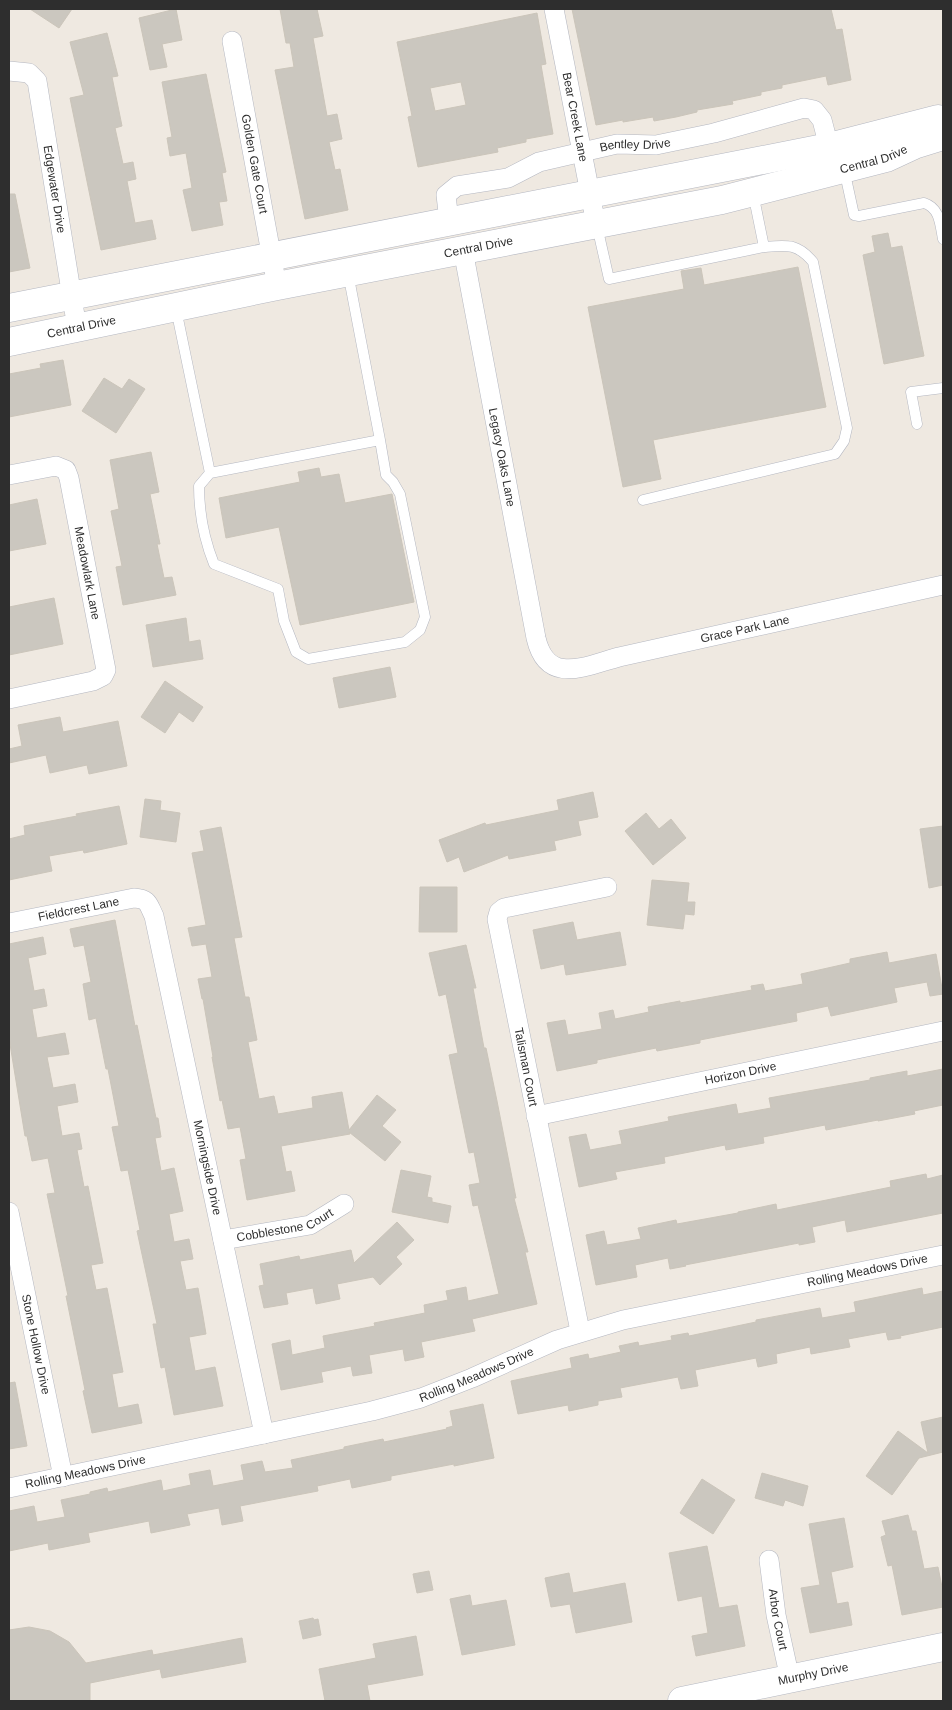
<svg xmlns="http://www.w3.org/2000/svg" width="952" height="1710" font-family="Arial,sans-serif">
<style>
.building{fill:#cbc7bf;stroke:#cbc5ba;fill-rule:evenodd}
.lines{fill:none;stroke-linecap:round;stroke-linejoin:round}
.lane-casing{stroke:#b4b7c1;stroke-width:11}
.street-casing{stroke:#b4b7c1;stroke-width:20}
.secondary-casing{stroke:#b4b7c1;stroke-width:29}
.lane{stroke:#fff;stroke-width:10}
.street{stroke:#fff;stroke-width:19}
.secondary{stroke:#fff;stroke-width:28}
.labels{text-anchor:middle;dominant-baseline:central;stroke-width:4.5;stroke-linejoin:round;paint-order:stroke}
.street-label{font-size:12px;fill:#2e2e2e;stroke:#fff}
</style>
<rect width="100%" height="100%" fill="#efe9e1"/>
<path class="building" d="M30,9H72L59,28Z
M176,9L182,40L162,44L167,67L150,70L139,18Z
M280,9H317L323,36L313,38L327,116L337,114L342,139L329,142L335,170L340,169L348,210L305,219L275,70L294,67L290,43H286Z
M572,9H831L836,30L842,29L851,80L828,85L826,76L782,85V88L761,92V95L732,101L733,104L697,110V112L676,117L654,121L653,117L623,122V120L596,125Z
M537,13L546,64L541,65L553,134L526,139V142L497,148L498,152L418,167L408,117L412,116L397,42ZM461,82L466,105L435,111L430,88Z
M107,33L118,76L112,77L122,126L115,128L123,164L133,162L136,179L127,181L135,223L152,220L156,239L101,250L70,98L84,95L70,42Z
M206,74L226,172L222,173L227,201L219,202L223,225L192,231L183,190L192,188L186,153L170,156L167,138L172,137L162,82Z
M9,194H15L30,268L9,272Z
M888,233L891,248L902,246L924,356L884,364L863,255L875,252L872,236Z
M798,267L826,407L653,440L661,479L623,487L588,307L684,289L681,271L701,268L704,285Z
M63,360L71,405L9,417V374L41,368L40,364Z
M104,378L122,389L129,379L145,389L116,433L82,411Z
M151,452L159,492L150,494L160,544H157L164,578L172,577L176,595L123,605L116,567L122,566L111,511L119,509L110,460Z
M319,468L321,477L339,474L345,503L392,494L414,602L300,625L279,527L226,538L219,498L300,482L298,472Z
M37,499L46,544L9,551V505Z
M54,598L63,644L9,655V607Z
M186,618L189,642L200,640L203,659L153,667L146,625Z
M390,667L396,697L339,708L333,678Z
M165,681L203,707L193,722L179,712L165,733L141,717Z
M60,717L63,732L118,721L127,766L89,774L87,765L50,773L46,755L9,763V749L22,746L18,725Z
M593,792L598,817L578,821L581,835L554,841L556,850L509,859L508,855L464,872L459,857L447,862L439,840L485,823L486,825L559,810L557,800Z
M145,799L161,801L160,810L180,813L176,842L140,837Z
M119,806L127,844L84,853L83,850L49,856L52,871L9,880V839L25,835L24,826L77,816L76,814Z
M646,813L659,829L671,819L686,838L653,865L625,831Z
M943,826V885L929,888L920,829Z
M221,827L242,937L234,938L245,997H249L257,1040L248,1042L259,1099L274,1096L278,1114L313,1108L312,1097L342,1092L349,1130L377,1095L396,1110L382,1126L401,1142L385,1161L349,1132L350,1134L281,1146L286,1172L291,1171L295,1191L247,1200L240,1160L246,1159L240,1127L228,1129L222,1100L220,1101L212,1057H213L203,999H202L198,979L212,977L206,944L192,946L188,928L206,925L192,853L204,851L200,831Z
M652,880L689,883L687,902H695L694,915L685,914L683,929L647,925Z
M420,887H457V932H419Z
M115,920L135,1026L137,1025L156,1118H158L161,1137L155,1138L161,1171L174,1168L183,1211L169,1214L174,1242L189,1239L193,1259L180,1261L186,1290L198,1288L203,1316L206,1334L189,1337L195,1371L215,1367L223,1406L174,1415L165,1367L161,1368L153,1324H157L137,1231L140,1230L128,1170L121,1171L112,1127L119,1126L108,1069H106L96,1018L89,1020L83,984L91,982L84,945L74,947L70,929Z
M573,922L577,940L620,932L626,965L566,975L564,964L541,969L533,930Z
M43,937L46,954L28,958L34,991L44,989L47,1006L32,1009L37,1038L65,1033L69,1054L47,1057L53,1088L75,1084L78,1102L57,1106L62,1136L79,1133L82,1149L77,1150L84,1187L88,1186L103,1263L91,1265L96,1290L107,1288L123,1372L112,1374L118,1408L138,1404L142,1423L92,1433L83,1391L85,1390L66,1296H68L47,1194L55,1193L48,1158L32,1161L27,1136H25L9,1038V944Z
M466,945L476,988H473L484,1048H486L497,1101L516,1198H514L528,1252H525L537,1304L472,1319L475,1331L421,1342L424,1357L405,1361L403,1349L369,1355L372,1373L353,1376L351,1366L321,1372L323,1382L281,1390L272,1344L290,1340L292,1355L325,1348L323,1336L375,1326L374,1323L425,1313L424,1305L448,1300L446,1291L466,1287L468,1301L499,1294L478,1205L473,1206L469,1185L480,1183L474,1152L469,1153L449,1055L458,1053L446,994L439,996L429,953Z
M887,952L889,963L936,954L943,994L930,996L927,982L894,988L897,1002L831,1016L828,1006L796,1013L797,1021L700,1040V1043L657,1051L656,1048L597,1060V1063L557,1071L547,1023L565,1020L568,1035L602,1029L599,1013L613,1010L615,1019L649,1012L648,1007L680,1001V1003L752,990L751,986L763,984L765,991L803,984L801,974L850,963V959Z
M943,1069V1105L914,1111L915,1114L878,1121V1120L826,1130L825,1125L763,1137L764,1143L726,1150L725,1145L664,1157L665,1163L615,1172L617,1179L579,1187L569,1137L586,1134L590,1150L622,1144L619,1131L669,1121L668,1117L736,1104L738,1114L771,1108L769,1098L870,1080V1078L907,1071V1076Z
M401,1170L431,1176L427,1197L432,1198V1202L451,1206L448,1223L392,1212Z
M926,1174L927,1179L943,1175V1213L847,1232L845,1220L812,1227L815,1242L799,1245V1243L685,1265L686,1266L670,1269L668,1258L635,1265L637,1277L596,1285L586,1235L604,1231L607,1245L641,1239L638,1228L676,1220L677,1224L738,1213V1212L776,1204L777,1210L891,1187L890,1181Z
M397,1222L414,1240L396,1257L402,1264L380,1285L373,1277L337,1284L340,1299L316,1304L313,1288L286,1293L288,1304L264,1308L259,1286L264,1285L260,1264L299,1256L300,1260L351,1250L354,1263Z
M922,1288L923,1295L943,1291V1327L900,1336L901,1338L888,1340L886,1332L848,1339L850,1347L811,1354L810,1347L776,1354L777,1363L758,1367L756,1358L695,1370L698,1386L681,1389L678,1377L620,1388L622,1397L598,1401V1405L569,1411L568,1405L518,1414L511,1381L572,1368L570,1358L588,1354L589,1359L621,1352L619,1346L638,1342L639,1346L672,1340L671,1336L688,1333L689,1336L756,1322V1320L820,1308L822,1318L856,1312L854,1302Z
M15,1382L27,1446L9,1449V1383Z
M483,1404L494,1458L454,1466V1464L391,1476V1480L352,1488L350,1479L317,1486L318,1491L240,1506L243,1521L222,1525L219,1508L187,1514L190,1525L151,1533L149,1521L88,1533L90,1542L49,1550L48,1543L9,1551V1511L34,1506L37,1522L65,1517L61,1500L90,1494V1492L107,1488L108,1492L161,1480L163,1491L191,1485L189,1474L210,1470L213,1486L244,1480L241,1465L262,1461L265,1472L293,1468L291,1460L344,1449V1447L383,1439L384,1442L447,1429L446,1428L453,1426L450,1411Z
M943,1417V1452L919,1458L892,1495L866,1476L898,1431L928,1453L921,1422Z
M762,1473L808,1486L803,1506L785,1500L783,1506L755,1498Z
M702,1479L735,1500L713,1534L680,1513Z
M908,1515L912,1531H916L924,1569L938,1567L942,1587L943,1586V1607L902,1615L892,1565L888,1566L881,1537L886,1535L882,1521Z
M844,1518L853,1567L831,1572L837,1604L848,1602L852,1625L810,1633L801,1588L820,1585L809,1524Z
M707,1546L719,1608L737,1605L745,1646L696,1656L692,1636L708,1633L702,1596L678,1601L669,1553Z
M429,1571L433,1590L417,1593L413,1574Z
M569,1573L573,1593L625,1583L632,1622L576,1633L570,1604L551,1607L545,1578Z
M470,1595L472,1606L506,1600L515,1645L462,1655L450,1599Z
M313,1618L314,1620L318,1619L321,1635L303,1639L299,1621Z
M29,1627L50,1631L69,1642L86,1663L152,1650L153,1655L242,1638L246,1662L162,1678L160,1669L90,1683V1701H9V1630Z
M416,1636L423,1675L367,1685L370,1701H325L319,1669L376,1658L373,1644Z"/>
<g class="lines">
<defs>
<path id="lane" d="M844,169L854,215L859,216L924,203C940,208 940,224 943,239
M597,226L609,279L764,247L753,193
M176,309L210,473L380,440L348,273
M917,424L911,392L943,388
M210,473L199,486C199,513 204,539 214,564L278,589L284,621L296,652L308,659L405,642L420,630L425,617L400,494L393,482L386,475L380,440
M643,500L835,454L844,441L847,428L813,262C797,243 787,245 764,247"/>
<g id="street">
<path id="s1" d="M554,9L596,224"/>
<path id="s2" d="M232,41L277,286"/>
<path id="s3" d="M9,71L29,73L37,81L77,328"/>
<path id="s4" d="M449,221L446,195L457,186L508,178L539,162L617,144L656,145L714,133L804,108L814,110L822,120L829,147"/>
<path id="s5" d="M463,250L536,638C547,686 585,666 619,657L943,585"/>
<path id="s6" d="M9,475L56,466L66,470L69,478L106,670L103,676L93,681L9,699"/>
<path id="s7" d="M9,923L134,898C149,899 148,904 154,916L264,1434"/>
<path id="s8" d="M536,1116L943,1031"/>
<path id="s9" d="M9,1212L63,1477"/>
<path id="s10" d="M223,1240L310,1225L344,1204"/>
<path d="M580,1331L497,919L499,912L504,908L607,887"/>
<path id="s11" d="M9,1488L372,1411L421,1398L472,1378L557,1340L623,1320L943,1255"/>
<path id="s12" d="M769,1560L776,1615L790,1679"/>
</g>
<g id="secondary">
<path d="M9,308L829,147L938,119"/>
<path id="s13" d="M9,342L277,286L722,200L886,158L914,145L943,136"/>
<path id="s14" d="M682,1701L943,1647"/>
</g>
</defs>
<use href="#lane" class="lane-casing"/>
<use href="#street" class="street-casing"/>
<use href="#secondary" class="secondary-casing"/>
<use href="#lane" class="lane"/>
<use href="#street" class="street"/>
<use href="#secondary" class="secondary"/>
</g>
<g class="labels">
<g class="street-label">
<text stroke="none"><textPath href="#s1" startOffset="110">Bear Creek Lane</textPath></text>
<text stroke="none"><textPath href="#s4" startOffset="225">Bentley Drive</textPath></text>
<text stroke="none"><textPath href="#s13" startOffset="884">Central Drive</textPath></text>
<text stroke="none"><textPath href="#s2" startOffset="125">Golden Gate Court</textPath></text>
<text stroke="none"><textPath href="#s3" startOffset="141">Edgewater Drive</textPath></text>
<text stroke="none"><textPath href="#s13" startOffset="479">Central Drive</textPath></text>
<text stroke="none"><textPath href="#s13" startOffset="74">Central Drive</textPath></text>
<text stroke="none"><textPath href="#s5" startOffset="211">Legacy Oaks Lane</textPath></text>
<text stroke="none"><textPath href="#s6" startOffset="164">Meadowlark Lane</textPath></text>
<text stroke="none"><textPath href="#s5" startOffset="625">Grace Park Lane</textPath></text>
<text stroke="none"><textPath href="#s7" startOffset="71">Fieldcrest Lane</textPath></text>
<text transform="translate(526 1067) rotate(79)">Talisman Court</text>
<text stroke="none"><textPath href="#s8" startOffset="209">Horizon Drive</textPath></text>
<text stroke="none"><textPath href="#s7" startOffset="414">Morningside Drive</textPath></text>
<text stroke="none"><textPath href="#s10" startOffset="64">Cobblestone Court</textPath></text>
<text stroke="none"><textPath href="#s11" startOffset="888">Rolling Meadows Drive</textPath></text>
<text stroke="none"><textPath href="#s9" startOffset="135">Stone Hollow Drive</textPath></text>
<text stroke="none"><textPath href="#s11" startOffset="482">Rolling Meadows Drive</textPath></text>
<text stroke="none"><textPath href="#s11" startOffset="78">Rolling Meadows Drive</textPath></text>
<text stroke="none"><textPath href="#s12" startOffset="60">Arbor Court</textPath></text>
<text stroke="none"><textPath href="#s14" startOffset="134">Murphy Drive</textPath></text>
</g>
</g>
<rect width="952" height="1710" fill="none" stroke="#2e2e2e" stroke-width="20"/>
</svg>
